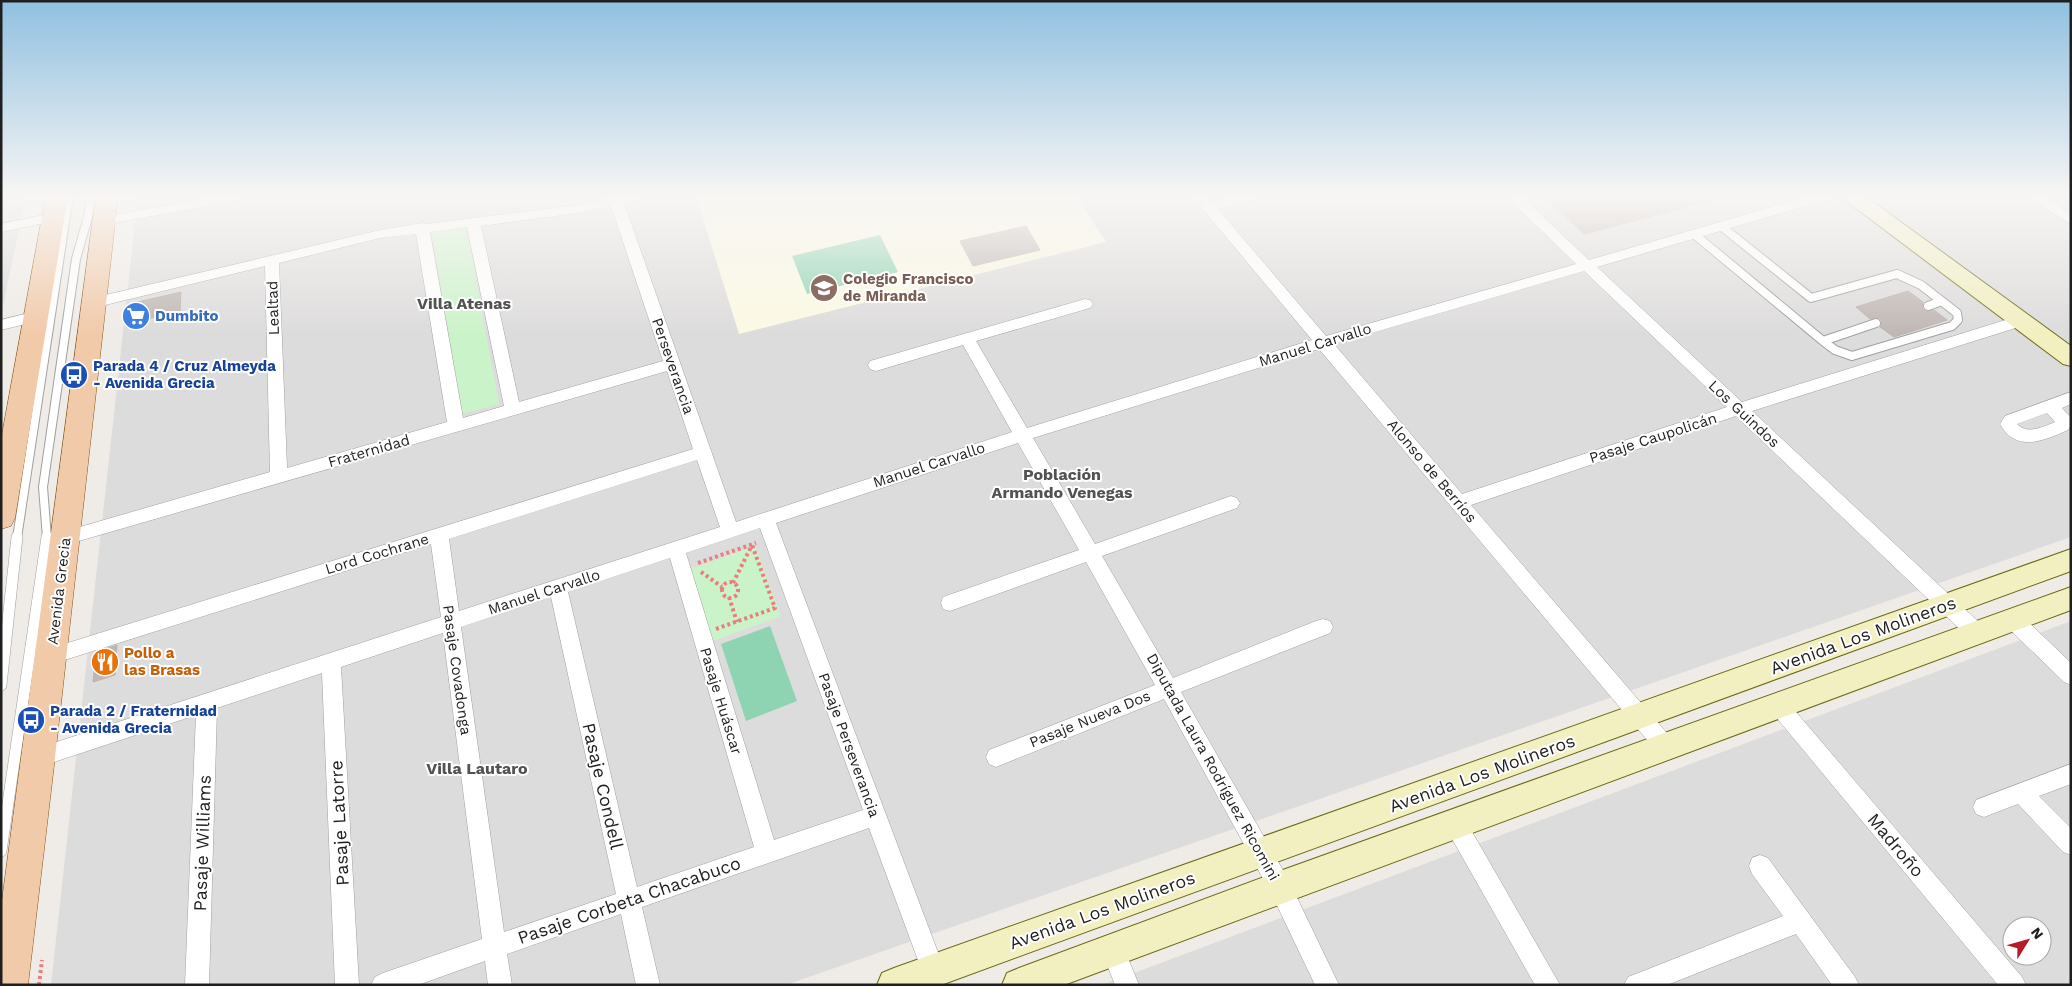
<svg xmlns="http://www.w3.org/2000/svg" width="2072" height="986" font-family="'Work Sans',sans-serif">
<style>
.residential{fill:#dddcdc;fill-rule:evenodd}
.education{fill:#fbf9e3}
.park{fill:#cbf3c9}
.pitch{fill:#8fd4b2}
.building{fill:#bfb7b4;stroke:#bfb1ab}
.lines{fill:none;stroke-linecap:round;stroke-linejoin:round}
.lane-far1-casing{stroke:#a0a0a0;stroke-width:10}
.lane-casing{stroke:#a0a0a0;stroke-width:12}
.street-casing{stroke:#a0a0a0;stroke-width:1}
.secondary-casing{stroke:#6a6a13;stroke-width:2}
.primary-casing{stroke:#885413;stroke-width:1}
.path{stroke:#e97e7e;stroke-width:4;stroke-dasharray:3 3;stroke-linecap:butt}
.lane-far1{stroke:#fff;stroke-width:8}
.lane{stroke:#fff;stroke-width:11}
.street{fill:#fff;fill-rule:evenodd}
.secondary{fill:#f2efc1;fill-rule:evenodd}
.primary{fill:#f1caaa;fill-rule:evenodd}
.labels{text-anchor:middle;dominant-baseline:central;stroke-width:4;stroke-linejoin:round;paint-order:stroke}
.education-label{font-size:15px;font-weight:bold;fill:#785e54;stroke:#fff;text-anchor:start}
.street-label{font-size:15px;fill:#1f1f1f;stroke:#fff}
.shop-label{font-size:15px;font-weight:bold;fill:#366cbe;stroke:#fff;text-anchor:start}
.transit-label{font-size:15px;font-weight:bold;fill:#164399;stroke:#fff;text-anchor:start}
.food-label{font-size:15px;font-weight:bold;fill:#c56008;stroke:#fff;text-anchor:start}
.neighbourhood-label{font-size:16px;font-weight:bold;fill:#525252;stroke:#fff}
.near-street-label{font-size:18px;fill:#1f1f1f;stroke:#fff}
</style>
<rect width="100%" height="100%" fill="#efebe7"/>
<path class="residential" d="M1,196H26L1,315Z
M138,196H2071V537L786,985H51Z
M2071,621V985H1102ZM2012,926H2042V956H2012Z"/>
<path class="education" d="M696,196H1076L1106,242L739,334Z"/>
<path class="park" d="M466,227L499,404L462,414L432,231Z
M755,546L781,616L713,641L690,569Z"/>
<path class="pitch" d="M880,235L898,272L807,294L792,256Z
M770,626L797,701L746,721L721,644Z"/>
<path class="building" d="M1544,196H1710V201L1584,234Z
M1026,226L1040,250L973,266L960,241Z
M1908,291L1923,302L1922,308L1925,311L1934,310L1947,320L1894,337L1880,327L1882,322L1880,318L1870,319L1856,307Z
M181,292L180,311L127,324L129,304Z
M117,645L115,675L93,682L96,652Z"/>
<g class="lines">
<defs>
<path id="lane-far1" d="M1694,234L1823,341L1835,350L1852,356L1952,326L1958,320L1957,313L1921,285L1897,274L1811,298L1721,226
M1928,306L1942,301
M1823,341L1876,323
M17,538L69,196
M47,538L43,487L76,259L88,217L91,196"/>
<path id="lane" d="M1,685L17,537
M1,851L47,537"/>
<path id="street" d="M216,196H247L240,200L103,225L98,224L96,221L98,218L103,217Z
M616,196H644L642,199L624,203L736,522L1012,432L963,345L876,371L870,369L868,365L870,361L1085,299L1090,300L1093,304L1090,308L976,341L1027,428L1312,340L1192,196H1207L1212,202L1236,196H1261L1259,199L1218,209L1326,336L1576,264L1506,196H1521L1589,260L1809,196H1832L1830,199L1597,267L1742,402L2015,317L2020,316L2025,317L2028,321L2025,325L1752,411L1983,626L1986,632L1983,638L1976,640L1969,638L1736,416L1471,505L1672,739L1675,746L1672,753L1665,756L1658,753L1319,349L1033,438L1095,544L1231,496L1237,498L1240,503L1237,508L1102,556L1173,678L1316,621L1323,619L1330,621L1333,627L1330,633L1181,692L1288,879L1339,985H1315L1272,895L1164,699L996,767L989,764L986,757L989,750L1155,685L1086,562L950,611L943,609L941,603L943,597L1079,550L1018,443L776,523L945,971L941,979L933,983L925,979L869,828L642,907L660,985H636L621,914L507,954L512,985H488L485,961L418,985H371L375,977L383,973L482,939L443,633L341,667L359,985H335L322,673L217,708L209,985H185L196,715L39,767L32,764L29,757L32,750L441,617L431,544L52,664L45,662L42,656L45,650L693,449L667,371L65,545L59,543L56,538L59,533L270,472L265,266L93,308L88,307L85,303L88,299L93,298L380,230L422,223L426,224L577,205ZM611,206L663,361L519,402L481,226L577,213ZM467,227L504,406L463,418L430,232ZM416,234L447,422L287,468L279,263L380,238ZM1584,271L1727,407L1462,494L1334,344ZM697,460L720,527L459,611L449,539ZM760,528L863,810L774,840L686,553ZM670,558L754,847L637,887L568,592ZM551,597L616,894L504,932L461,627Z
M2025,196H2042L2071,214V224Z
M54,213L59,214L61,217L59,220L1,232V224Z
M37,311L42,312L45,316L42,320L1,330V320Z
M2071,392V404L2062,408L2071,418V425L2068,430C2043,441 2016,453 2000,424L2005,416ZM2047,413L2055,422C2043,427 2027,435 2017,424Z
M2012,611L2019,613L2071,663V685L2064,682L2005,625L2002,619L2005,613Z
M1778,696L1785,699L2022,977L2026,985H1998L1771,711L1768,705L1771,699Z
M2071,764V784L2039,796L2071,828V855L2063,852L2018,804L1984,817L1976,814L1973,807L1976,800Z
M1455,813L1463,816L1560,985H1535L1447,830L1444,823L1447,816Z
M1760,855L1768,858L1855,977L1859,985H1832L1796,934L1667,985H1624L1628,977L1783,916L1752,874L1749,866L1752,858Z
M1113,937L1121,941L1139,985H1115L1101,949L1105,941Z"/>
<path id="secondary" d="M1842,196H1865L2071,346V366L2063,364L1845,200Z
M2071,549V571L941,985H877L882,973L894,968Z
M2071,587V610L1064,985H1002L1007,973L1019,968L1280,871Z"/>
<path id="primary" d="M46,196H68L15,518L11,526L1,529V440Z
M96,196H118L55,757L28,985H1V908Z"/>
</defs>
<use href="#lane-far1" class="lane-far1-casing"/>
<use href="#lane" class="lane-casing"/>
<use href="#street" class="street-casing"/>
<use href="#secondary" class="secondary-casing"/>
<use href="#primary" class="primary-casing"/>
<path class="path" d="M698,563L756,543
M701,572L722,587
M722 590a8 8 0 1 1 16 0a8 8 0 1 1-16 0Z
M733,583L752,545
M729,597L737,622
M716,629L775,608L752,545
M39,985L42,960"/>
<use href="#lane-far1" class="lane-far1"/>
<use href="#lane" class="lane"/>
<use href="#street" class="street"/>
<use href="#secondary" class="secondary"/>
<use href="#primary" class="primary"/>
</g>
<linearGradient id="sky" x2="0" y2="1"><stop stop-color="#90c0e1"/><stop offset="0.59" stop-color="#f8f6f4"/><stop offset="1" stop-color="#f8f6f4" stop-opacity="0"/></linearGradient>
<rect width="2072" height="334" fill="url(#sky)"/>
<defs>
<symbol id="school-disc" viewBox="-11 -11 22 22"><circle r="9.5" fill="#8d6e63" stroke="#fff"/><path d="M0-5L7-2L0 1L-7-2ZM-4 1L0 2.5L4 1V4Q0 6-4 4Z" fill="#fff"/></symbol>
<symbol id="supermarket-disc" viewBox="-11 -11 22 22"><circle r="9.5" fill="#3f7fe0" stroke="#fff"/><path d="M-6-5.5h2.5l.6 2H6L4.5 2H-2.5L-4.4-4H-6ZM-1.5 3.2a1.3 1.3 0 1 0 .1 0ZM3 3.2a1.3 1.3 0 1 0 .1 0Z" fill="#fff"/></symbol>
<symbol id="bus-disc" viewBox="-11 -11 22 22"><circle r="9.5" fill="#1a4fb4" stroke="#fff"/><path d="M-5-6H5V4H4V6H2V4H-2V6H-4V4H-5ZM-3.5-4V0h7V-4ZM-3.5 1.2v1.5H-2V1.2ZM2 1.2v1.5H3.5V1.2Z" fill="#fff"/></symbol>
<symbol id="restaurant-disc" viewBox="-11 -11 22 22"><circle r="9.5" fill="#e8710a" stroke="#fff"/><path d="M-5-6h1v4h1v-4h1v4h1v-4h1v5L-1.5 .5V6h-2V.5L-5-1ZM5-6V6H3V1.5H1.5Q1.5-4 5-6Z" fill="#fff"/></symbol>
</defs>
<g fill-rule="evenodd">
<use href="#school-disc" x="808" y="272" width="32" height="32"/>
<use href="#supermarket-disc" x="120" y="300" width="32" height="32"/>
<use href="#bus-disc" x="58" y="359" width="32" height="32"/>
<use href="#restaurant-disc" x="89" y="646" width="32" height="32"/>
<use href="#bus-disc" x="15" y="704" width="32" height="32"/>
</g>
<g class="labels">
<g class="education-label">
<text x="843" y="279">Colegio Francisco<tspan x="843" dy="17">de Miranda</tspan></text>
</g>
<g class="street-label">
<text transform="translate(273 308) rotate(-92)">Lealtad</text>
<text transform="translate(1315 345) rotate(-17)">Manuel Carvallo</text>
<text transform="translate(673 366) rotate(71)">Perseverancia</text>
<text transform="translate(1744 414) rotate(43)">Los Guindos</text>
<text transform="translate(1653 438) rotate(-18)">Pasaje Caupolicán</text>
<text transform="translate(369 451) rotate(-16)">Fraternidad</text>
<text transform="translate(929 465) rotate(-18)">Manuel Carvallo</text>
<text transform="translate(1432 471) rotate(50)">Alonso de Berríos</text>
<text transform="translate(377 554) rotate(-17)">Lord Cochrane</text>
<text transform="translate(59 591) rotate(-83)">Avenida Grecia</text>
<text transform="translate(544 592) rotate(-18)">Manuel Carvallo</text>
<text transform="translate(457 670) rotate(82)">Pasaje Covadonga</text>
<text transform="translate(721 701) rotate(73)">Pasaje Huáscar</text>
<text transform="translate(1090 719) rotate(-22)">Pasaje Nueva Dos</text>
<text transform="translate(849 745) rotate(70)">Pasaje Perseverancia</text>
<text transform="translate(1213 767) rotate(61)">Diputada Laura Rodríguez Ricomini</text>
</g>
<g class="shop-label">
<text x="155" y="316">Dumbito</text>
</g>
<g class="transit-label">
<text x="93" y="366">Parada 4 / Cruz Almeyda<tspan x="93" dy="17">- Avenida Grecia</tspan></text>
<text x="50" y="711">Parada 2 / Fraternidad<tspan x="50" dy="17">- Avenida Grecia</tspan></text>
</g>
<g class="food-label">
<text x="124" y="653">Pollo a<tspan x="124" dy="17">las Brasas</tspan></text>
</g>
<g class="neighbourhood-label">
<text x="464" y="303">Villa Atenas</text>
<text x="1062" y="474">Población<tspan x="1062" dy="18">Armando Venegas</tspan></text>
<text x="477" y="768">Villa Lautaro</text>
</g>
<g class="near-street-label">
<text transform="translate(1863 635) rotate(-20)">Avenida Los Molineros</text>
<text transform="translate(1482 773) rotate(-20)">Avenida Los Molineros</text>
<text transform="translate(603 786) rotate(77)">Pasaje Condell</text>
<text transform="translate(339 823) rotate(-93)">Pasaje Latorre</text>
<text transform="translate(202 843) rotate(-88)">Pasaje Williams</text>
<text transform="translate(1896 845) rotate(50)">Madroño</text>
<text transform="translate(629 900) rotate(-19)">Pasaje Corbeta Chacabuco</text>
<text transform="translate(1102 910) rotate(-20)">Avenida Los Molineros</text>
</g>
</g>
<rect width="2072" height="986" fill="none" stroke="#1f1f1f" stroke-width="5"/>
<g transform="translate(2027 941) rotate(53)"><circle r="24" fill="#ffffff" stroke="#a5a5a5"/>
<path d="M0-4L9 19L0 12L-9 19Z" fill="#b5192a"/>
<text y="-8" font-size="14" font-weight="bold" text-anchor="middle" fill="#1f1f1f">N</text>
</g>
</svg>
